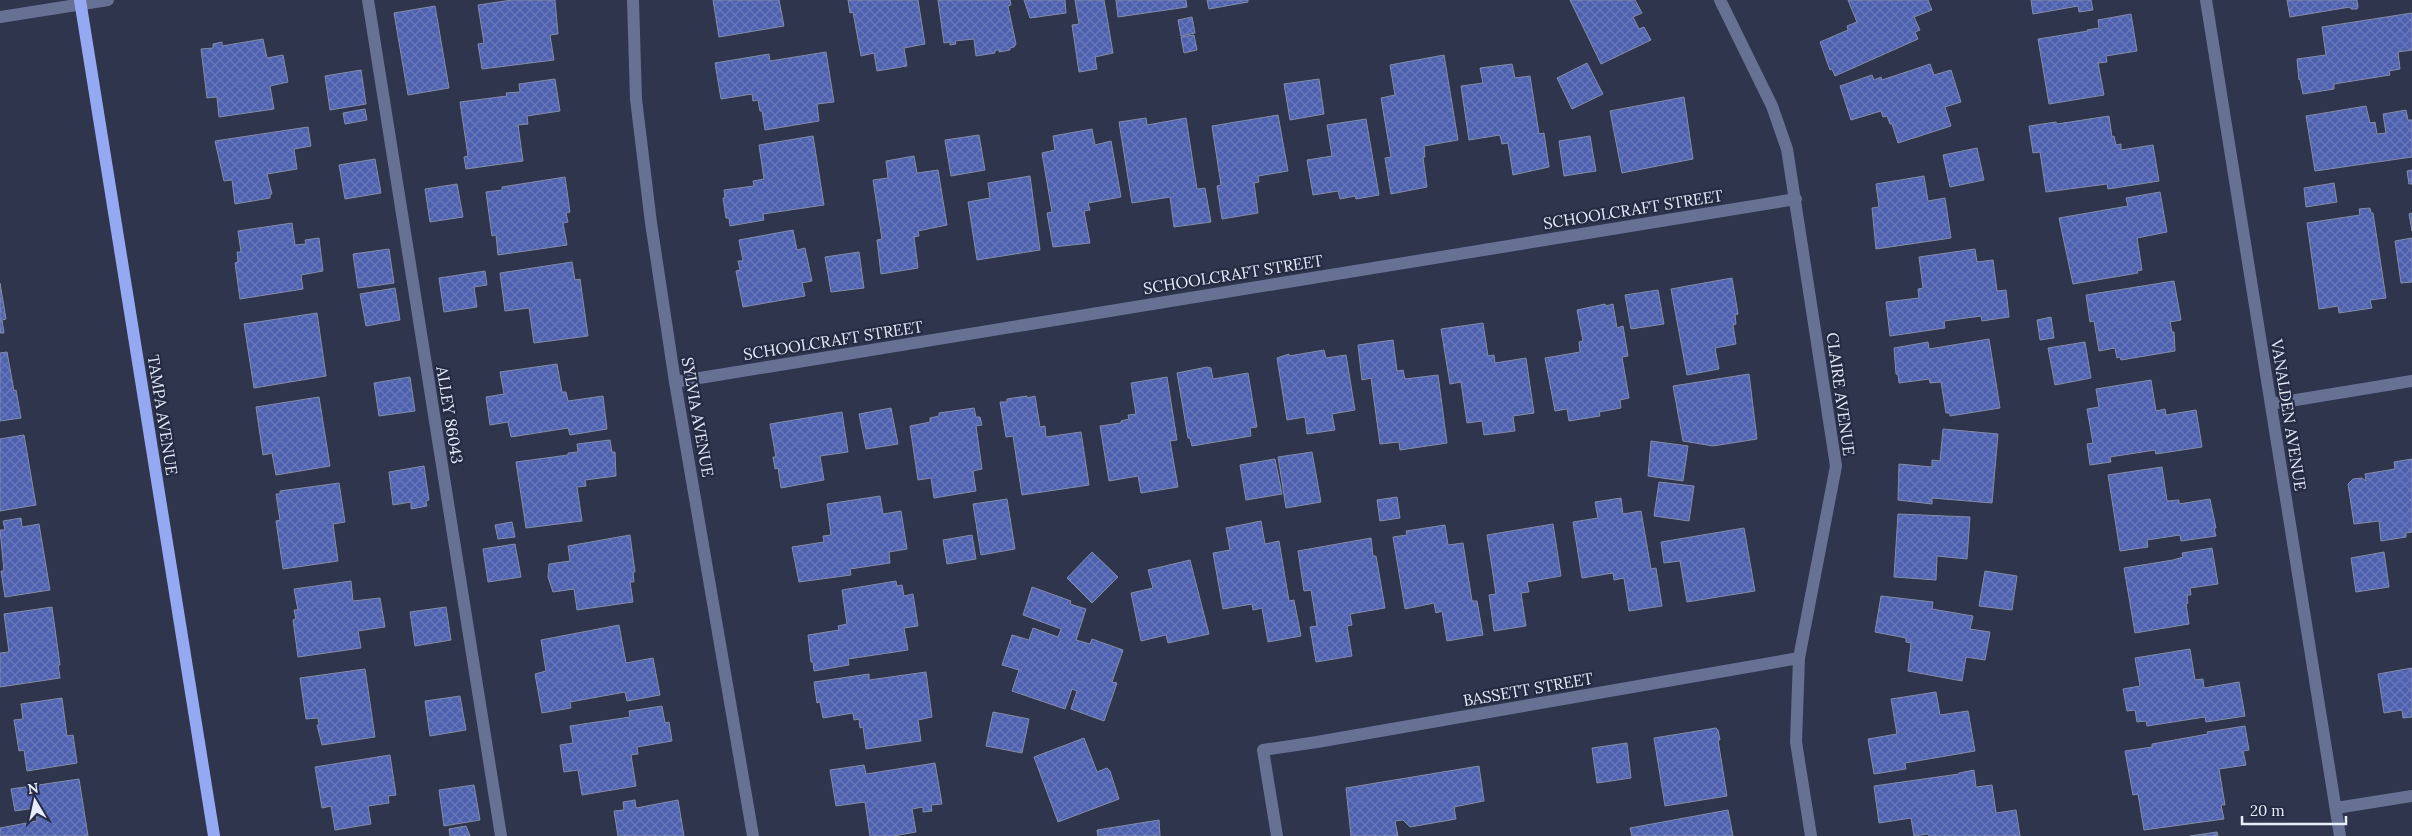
<svg xmlns="http://www.w3.org/2000/svg" width="2412" height="836" font-family="Lora,serif">
<style>
.building{fill:url(#building-cross-hatch);stroke:#838ca7}
.lines{fill:none;stroke-linecap:round;stroke-linejoin:round}
.minor{stroke:#667194;stroke-width:12}
.major{stroke:#94a9f2;stroke-width:12}
.labels{text-anchor:middle;dominant-baseline:central;stroke-width:4.5;stroke-linejoin:round;paint-order:stroke}
.street-label{font-size:16px;fill:#e8edfc;stroke:#242b42}
</style>
<defs>
<pattern id="building-cross-hatch" width="8" height="8" patternUnits="userSpaceOnUse" patternTransform="scale(1.25)"><rect width="8" height="8" fill="#4e61af"/><path d="M0 0l8 8M0 8l8-8" fill="none" stroke="#6878bb"/></pattern>
</defs>
<rect width="100%" height="100%" fill="#2e354d"/>
<path class="building" d="M512,0H555L558,34L550,35L554,60L482,69L478,44L484,43L478,5Z
M713,0H779L784,26L719,37Z
M848,0H918L925,44L904,48L907,66L877,71L874,53L861,56L853,12L850,13Z
M938,0H1010L1011,5L1008,6L1016,44L1014,47L1010,48V50L999,52V50H995V53L976,56L974,39L955,41L956,44L950,45V42L944,43Z
M1024,0H1065L1066,13L1030,18Z
M1075,0H1104L1113,53L1095,57L1097,69L1079,72L1072,25L1079,24Z
M1116,0H1186L1187,7L1118,17Z
M1207,0H1248V2L1209,9Z
M1570,0H1635L1642,13L1633,17L1639,29L1644,27L1651,40L1601,64Z
M1848,0H1928L1932,10L1914,17L1920,30L1915,32L1918,39L1835,76L1832,69L1830,70L1820,42L1848,30L1847,26L1857,22Z
M2031,0H2091L2093,10L2079,12L2078,6L2033,14Z
M2287,0H2357L2358,7L2357,9H2351L2350,7L2290,17Z
M435,6L449,88L408,95L394,13Z
M2412,13V50L2398,52L2400,69L2389,71L2390,75L2334,84V89L2303,94L2300,79L2299,80L2297,59L2326,55L2322,27Z
M2131,14L2137,51L2106,56L2107,62L2098,63L2104,95L2049,104L2038,39L2088,31L2087,30L2099,28L2098,20Z
M1192,17L1195,33L1181,36L1178,20Z
M1194,35L1197,50L1184,53L1181,37Z
M263,39L267,58L283,55L288,82L270,86L274,109L219,117L217,97L207,98L201,49L213,48V44L222,42V46Z
M826,52L834,102L817,104L819,121L765,130L762,111H760L758,100L753,101L752,94L721,99L715,63L769,54L770,61Z
M1444,55L1458,140L1424,146L1425,157H1423L1427,187L1391,194L1385,158L1391,157L1381,98L1395,95L1390,65Z
M1587,63L1603,94L1572,109L1557,78Z
M1512,64L1515,78L1530,76L1539,134L1544,133L1549,167L1513,175L1508,143L1502,144L1500,135L1469,140L1461,86L1483,83L1480,68Z
M1930,64L1934,75L1951,70L1961,102L1945,107L1951,126L1898,143L1892,124H1890L1887,116L1883,117L1881,111L1851,120L1840,86L1872,75L1874,80L1881,77L1882,80Z
M361,70L366,104L330,110L325,76Z
M555,79L560,111L527,116L528,124L518,125L523,161L466,169L464,157L468,156L460,102L507,96L506,93L520,92L519,84Z
M1319,79L1324,114L1290,120L1284,84Z
M1684,97L1693,159L1622,173L1610,111Z
M2366,106L2370,123L2375,122L2377,134L2386,133L2383,114L2406,110L2408,120H2412V157L2315,171L2306,116Z
M365,109L367,120L345,124L343,113Z
M1278,115L1288,171L1258,176L1259,182L1254,183L1258,213L1222,219L1217,186L1221,185L1212,126Z
M2109,116L2112,137L2114,136L2116,145L2121,144V150L2153,145L2159,181L2108,189L2107,184L2046,192L2040,152L2033,153L2029,126L2056,122L2057,124Z
M1146,118L1147,125L1186,118L1197,189L1205,188L1211,222L1174,227L1170,197L1132,203L1119,122Z
M1366,119L1379,195L1356,199L1355,196L1340,199L1338,191L1313,195L1307,160L1332,156L1327,125Z
M308,127L311,146L294,149L297,169L267,174L272,194H270V198L235,204L232,180L224,181L215,141Z
M1092,129L1095,145L1111,141L1121,197L1088,203L1090,210L1084,211L1090,243L1053,247L1047,213L1052,212L1042,153L1055,150L1053,136Z
M979,135L985,170L951,176L945,140Z
M813,136L824,205L763,214L764,220L730,226L729,218H726L723,198H725L724,190L754,186L753,181L764,179L759,145Z
M1590,136L1596,171L1564,176L1559,141Z
M1977,148L1984,180L1950,187L1943,155Z
M914,156L917,173L938,170L947,225L918,231L919,236L914,237L918,268L881,274L877,240L882,239L873,180L888,178L886,161Z
M375,159L381,193L345,199L339,165Z
M2412,170V184H2409L2407,171Z
M1030,176L1040,250L977,260L968,202L990,198L988,183Z
M1924,176L1928,201L1945,198L1951,238L1876,249L1872,208L1879,207L1876,184Z
M565,177L570,212L566,213L568,222L563,223L567,245L498,255L496,235L492,236L486,192L502,190V187Z
M2334,183L2337,202L2306,207L2304,188Z
M457,184L463,217L430,222L425,189Z
M2160,192L2167,232L2137,238L2142,270L2137,271L2138,273L2073,284L2059,218L2128,206L2126,198Z
M2370,208L2371,213H2373L2386,298L2370,300L2372,308L2339,313L2338,306L2319,309L2307,223L2360,215L2359,209Z
M2412,213V231L2409,214Z
M292,223L295,245L306,244L305,240L319,238L323,271L301,275L303,289L240,299L235,263L238,262L237,252H241L238,231Z
M793,230L797,250L805,248L812,281L802,283L805,296L743,307L736,271L740,270L738,261H743L739,240Z
M2412,238V282L2401,283L2395,241Z
M389,249L394,283L358,288L353,254Z
M1975,249L1977,262L1993,260L1997,291L2006,290L2009,317L1982,321L1981,316L1944,321L1945,328L1890,336L1886,302L1919,298L1918,289L1923,288L1919,257Z
M859,252L864,288L831,292L825,257Z
M572,262L575,280L580,279L588,336L534,343L529,308L505,311L500,273Z
M485,271L487,285L474,287L477,307L444,312L439,278Z
M1732,278L1738,314L1735,315L1736,324L1733,325L1736,344L1715,348L1719,369L1687,375L1671,289Z
M2174,281L2181,320L2170,322L2172,332H2174L2175,351L2121,360L2120,357L2117,358L2115,348L2099,351L2094,321L2090,322L2086,295Z
M0,283L6,319L2,320L4,333H0Z
M395,288L400,320L366,326L360,294Z
M1658,290L1664,324L1631,329L1625,295Z
M1605,304L1606,306L1613,304L1617,328L1623,326L1628,356L1622,357L1629,398L1620,400L1621,408L1599,412L1600,416L1569,421L1567,409L1555,411L1545,358L1580,352L1579,342L1583,341L1577,310Z
M317,313L326,376L254,388L244,324Z
M2051,317L2054,338L2040,340L2037,320Z
M1483,323L1488,356L1494,355L1495,363L1526,358L1534,413L1513,416L1515,431L1484,435L1482,421L1467,423L1461,382L1450,384L1441,329Z
M1989,339L2000,408L1950,416V413H1946L1941,382L1930,383L1929,379L1899,383L1898,374H1896L1894,348L1928,342L1929,349Z
M1393,340L1397,371L1403,370L1405,379L1438,375L1447,443L1400,450L1399,442L1380,444L1371,378L1362,380L1358,345Z
M2085,342L2091,378L2055,385L2048,348Z
M1324,350L1326,358L1346,355L1355,410L1332,414L1335,430L1307,434L1305,417L1287,420L1277,358L1289,354V356Z
M7,352L14,391L16,390L21,418L0,421V353Z
M557,364L562,392H566L568,401L603,396L607,429L570,435L568,428L511,437L508,422L490,425L486,397L504,394L500,372Z
M1207,367L1211,368L1213,379L1248,373L1257,427L1250,428L1251,436L1192,446L1190,438H1188L1177,373Z
M1749,374L1757,439L1713,446L1683,441L1673,386Z
M410,377L415,411L379,416L374,383Z
M1167,377L1177,440L1170,441L1178,487L1141,493L1138,476L1109,481L1100,426L1121,423V421L1129,419L1128,415L1136,414L1131,383Z
M2151,380L2156,411L2165,409L2166,415L2196,410L2202,447L2156,454L2155,450L2110,457L2111,462L2090,465L2087,444L2093,443L2087,409L2099,407L2096,389Z
M1027,396V398L1035,396L1040,427L1045,426L1046,437L1081,432L1089,485L1022,495L1013,436L1006,437L1000,402H1007V399Z
M319,397L330,466L276,475L272,453L263,455L256,407Z
M891,408L898,444L866,449L859,414Z
M974,408L976,417H980L982,425L976,426L982,469L973,471L976,491L934,498L931,478L918,480L910,426L930,422V418L939,416V413Z
M842,412L848,452L820,456L824,480L781,488L778,468L775,469L773,457H776L770,424Z
M1943,429L1998,434L1992,503L1932,498V504L1898,500L1899,464L1932,467V460L1940,461Z
M24,435L36,505L0,511V439Z
M610,440L612,452H615L616,476L585,480L586,486L577,487L582,521L526,528L516,462L568,455V453L578,452L577,444Z
M1651,441L1688,446L1683,481L1648,476Z
M1312,452L1321,502L1286,508L1278,457Z
M1275,459L1282,494L1246,500L1240,465Z
M2412,459V532L2406,533V537L2381,541L2379,521L2354,524L2348,484L2353,479L2362,478L2366,481L2365,474L2395,469L2394,462Z
M424,466L429,500L426,501L427,506L411,509V502L393,505L389,472Z
M2162,467L2167,501L2179,500V504L2210,499L2216,528H2214L2216,536L2181,541L2180,535L2147,540L2148,547L2120,551L2108,475Z
M1659,482L1694,486L1689,521L1654,516Z
M339,483L345,522L333,524L338,561L283,569L276,521L280,520L276,494H280V491Z
M880,496L883,514L901,511L907,549L889,552L890,563L850,569L851,575L799,582L792,547L824,542L823,536L831,535L827,504Z
M1397,497L1400,518L1380,521L1377,500Z
M1621,498L1623,514L1641,511L1651,569L1656,568L1662,606L1629,611L1624,578L1614,580L1613,573L1582,578L1573,522L1598,518L1595,502Z
M1007,499L1015,549L981,555L973,504Z
M1898,514L1970,517L1967,559L1937,556L1936,580L1894,577Z
M21,518L22,527L39,524L50,590L5,597L1,571H4L0,530H5L3,521Z
M1261,521L1265,544L1279,541L1289,601L1294,600L1301,636L1268,642L1262,608L1253,610L1252,604L1223,609L1213,553L1230,550L1226,528Z
M512,522L515,537L498,539L495,525Z
M1553,524L1561,576L1527,582L1529,592L1521,593L1526,626L1494,631L1489,595L1496,594L1487,535Z
M1445,525L1448,545L1463,543L1472,601H1477L1483,635L1447,641L1442,611L1436,613L1434,603L1405,609L1393,537L1407,535L1406,531Z
M1744,528L1755,591L1687,602L1680,561L1664,563L1661,542Z
M630,535L635,572H633L634,582H630L633,602L577,610L574,589L553,592L548,577L549,564L570,561L568,546Z
M972,535L976,559L947,564L943,540Z
M1371,538L1373,556H1376L1385,608L1350,614L1352,625L1347,626L1352,656L1316,662L1310,627L1317,626L1311,590L1304,591L1298,551Z
M515,544L521,577L488,582L483,549Z
M2212,548L2218,584L2190,588L2191,595H2187L2188,603L2186,604L2189,624L2135,633L2124,568L2173,560L2183,557L2182,553Z
M1092,552L1118,577L1092,603L1067,578Z
M2384,552L2389,587L2356,592L2351,558Z
M1190,560L1209,634L1168,643L1166,635L1141,641L1131,593L1153,588L1148,570Z
M1985,571L2017,576L2012,610L1979,606Z
M351,581L353,601L380,598L385,627L358,631L361,648L298,657L293,620L296,619L294,610H298L294,589Z
M896,581L897,586L902,585L904,596L913,594L918,626L904,628L908,650L848,659L849,665L814,671L813,662H811L808,635L839,630L838,626L847,624L842,590Z
M1032,587L1071,601L1070,604L1086,609L1076,640L1090,644L1092,639L1123,650L1112,682L1117,683L1104,721L1071,709L1077,691L1072,689L1065,709L1012,691L1019,670L1002,665L1012,635L1029,640L1033,628L1058,637L1061,629L1023,615Z
M1881,596L1933,602L1932,609L1973,616L1970,629L1990,632L1985,660L1966,657L1962,681L1908,671L1911,643L1906,642V638L1875,632Z
M52,607L60,665H58L60,678L0,687V653L9,652L4,614Z
M446,607L451,640L415,646L410,612Z
M619,625L626,663L653,658L660,695L627,701L625,692L570,702L571,708L542,713L535,674L546,671L541,640Z
M2190,649L2195,680L2203,679L2204,688L2239,682L2245,716L2206,722L2205,717L2147,726L2146,721L2137,722L2135,710L2127,711L2123,689L2140,686L2135,658Z
M2412,668V717L2403,718L2402,710L2384,713L2378,674Z
M365,669L375,737L322,745L317,725H319L318,718L306,719L300,678Z
M926,672L932,717L918,720L921,741L866,749L863,727L860,728L859,719L854,720L853,713L823,718L820,702L817,703L814,682L869,674V680Z
M1936,692L1940,715L1968,711L1975,751L1905,763L1906,769L1874,774L1868,739L1897,734L1891,699Z
M460,696L466,730L430,736L425,701Z
M62,698L67,736L73,735L77,763L27,771L24,750L19,751L14,720L23,719L21,704Z
M662,706L665,723L669,722L672,741L637,747L638,754L631,755L636,786L582,795L578,770L564,772L560,745L573,743L570,726L630,717L629,711Z
M993,712L1029,719L1022,753L986,746Z
M2245,726L2249,750L2243,751L2246,765L2219,769L2225,805H2221L2224,819L2144,830L2138,794L2133,795L2125,751L2152,747V744L2208,734L2207,732Z
M1716,728L1718,730L1720,740H1718L1727,796L1665,806L1654,738Z
M1084,738L1097,772L1107,768L1110,771L1119,799L1058,822L1034,757Z
M1627,743L1631,778L1597,783L1592,748Z
M390,755L396,795L388,796L389,803L368,806L371,824L335,830L331,806L322,808L315,767Z
M935,763L942,804L931,805L932,811L923,812V807L912,809L916,832L893,836H870L865,802L836,806L830,770L864,765L866,774Z
M1479,766L1484,801L1454,807L1456,819L1410,827L1403,820L1395,821L1398,836H1351L1346,788Z
M1974,770L1976,787L1992,785L1996,813L2016,810L2020,836H1929L1928,834L1914,836L1911,818L1879,823L1874,786L1959,774V773Z
M79,779L88,836H0V828L37,821L35,808L15,811L11,789Z
M474,785L480,820L444,826L439,790Z
M635,800L636,808L678,800L684,836H618L614,811L624,810L623,802Z
M1728,810L1733,836H1632L1630,828Z
M1159,820L1160,836H1098L1097,830Z
M466,826L470,836H450L449,829Z
M2217,832L2218,836H2190Z"/>
<g class="lines">
<path class="minor" d="M368,0L501,836
M633,0L636,99L651,223L675,382L753,836
M1720,0L1772,106L1787,149L1836,466L1799,658L1796,742L1811,836
M2206,0L2340,836
M0,17L108,0
M675,382L1796,199
M2271,404L2412,381
M2336,808L2412,796
M1277,836L1263,750L1317,742L1799,658"/>
<path class="major" d="M80,0L214,836"/>
</g>
<g class="labels">
<g class="street-label">
<text transform="translate(1633 209) rotate(-9)">SCHOOLCRAFT STREET</text>
<text transform="translate(1233 274) rotate(-9)">SCHOOLCRAFT STREET</text>
<text transform="translate(833 340) rotate(-9)">SCHOOLCRAFT STREET</text>
<text transform="translate(1841 394) rotate(82)">CLAIRE AVENUE</text>
<text transform="translate(163 415) rotate(81)">TAMPA AVENUE</text>
<text transform="translate(450 415) rotate(81)">ALLEY 86043</text>
<text transform="translate(2289 415) rotate(81)">VANALDEN AVENUE</text>
<text transform="translate(698 417) rotate(80)">SYLVIA AVENUE</text>
<text transform="translate(1528 689) rotate(-10)">BASSETT STREET</text>
</g>
</g>
<g transform="translate(35 801) rotate(351)" stroke="#242b42" stroke-width="4" paint-order="stroke">
<path d="M0-4L9 19L0 12L-9 19Z" fill="#e8edfc"/>
<text y="-8" font-size="14" font-weight="bold" text-anchor="middle" fill="#e8edfc">N</text>
</g>
<path d="M2242 816v8h104v-8" fill="none" stroke="#e8edfc" stroke-width="2.5"/>
<text x="2250" y="816" font-size="15" fill="#e8edfc" stroke="#242b42" stroke-width="4" paint-order="stroke">20 m</text>
</svg>
